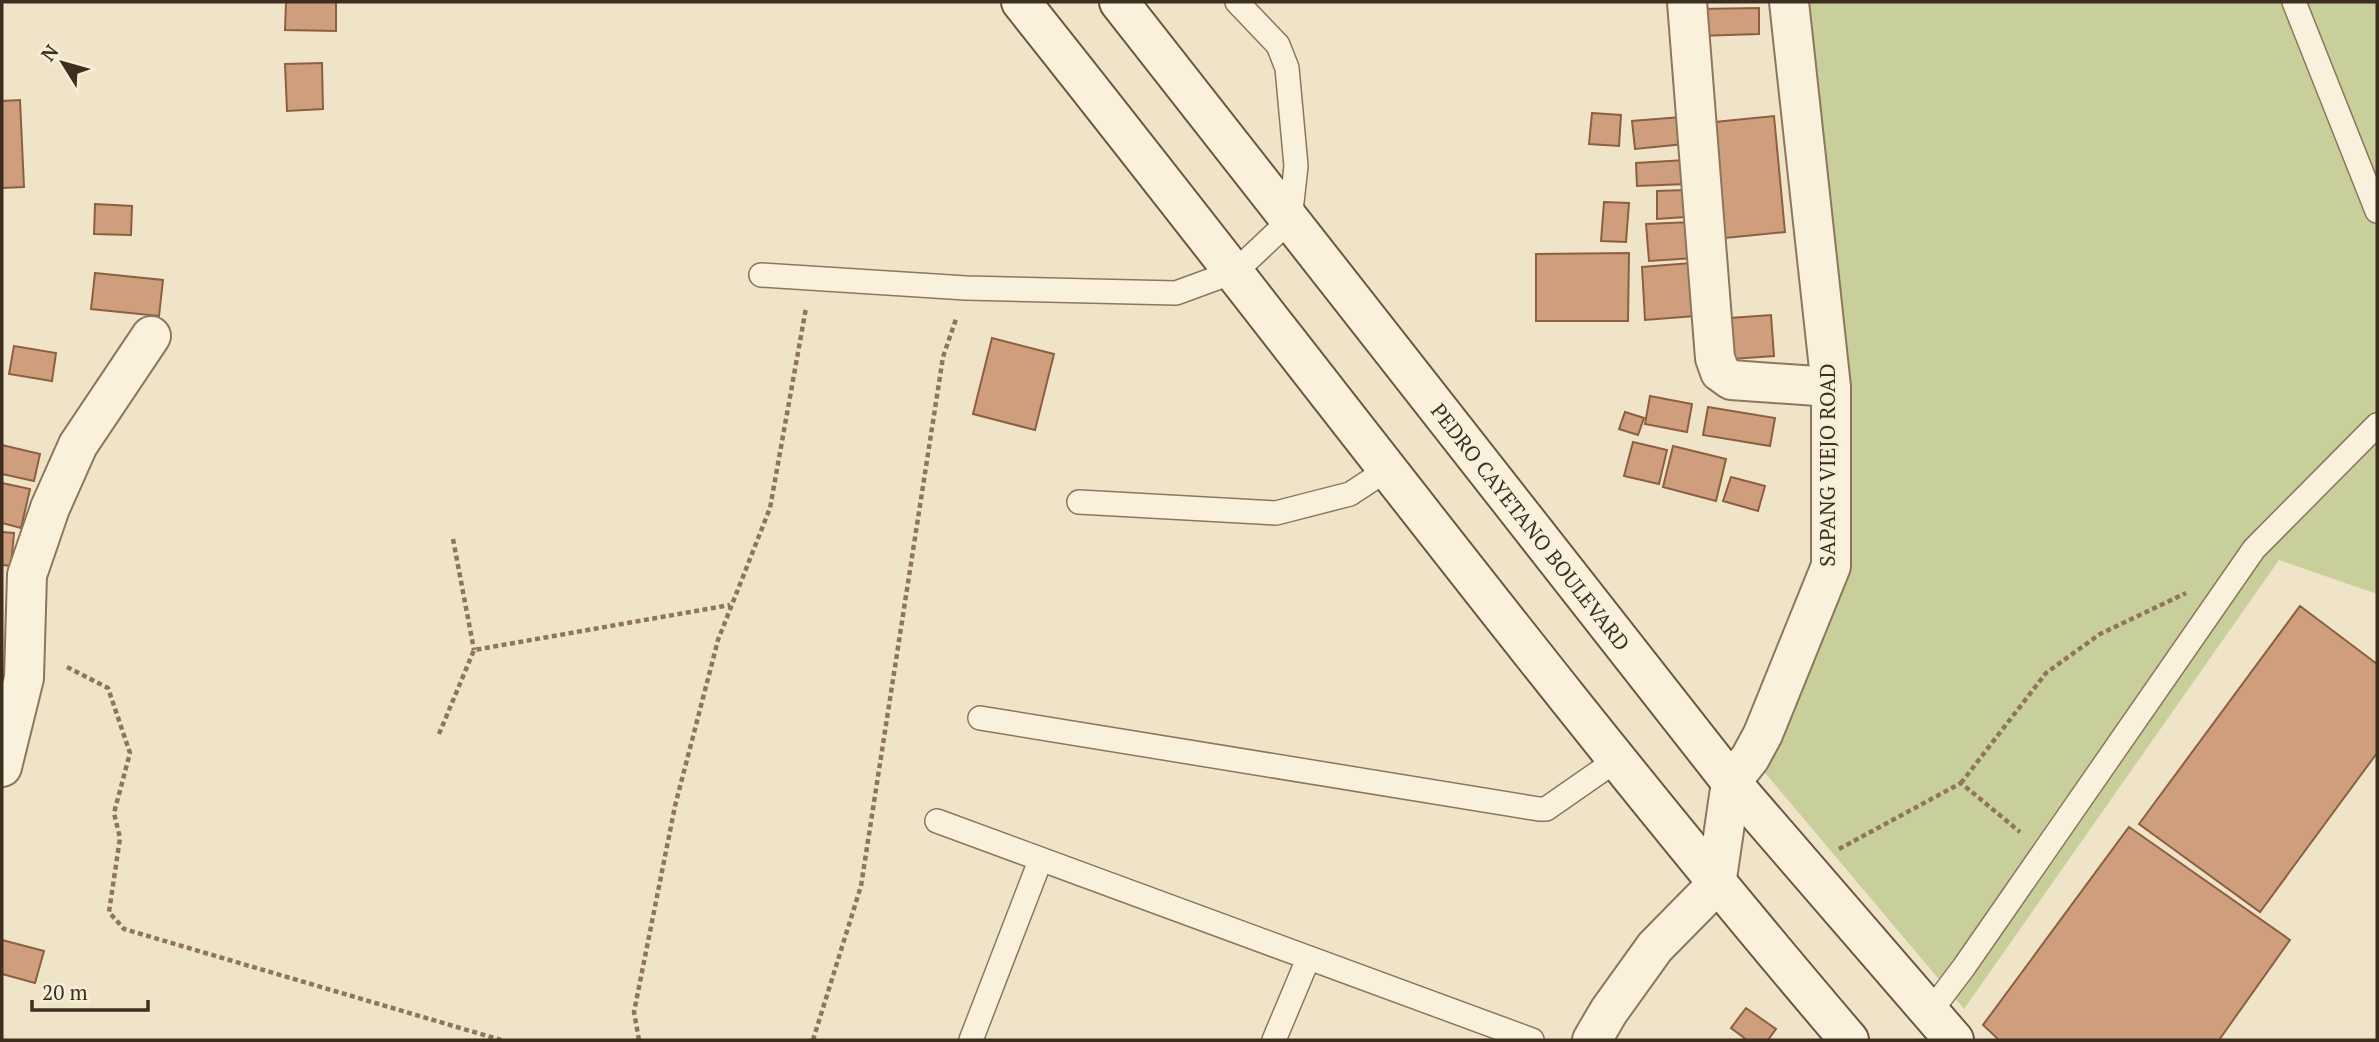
<svg xmlns="http://www.w3.org/2000/svg" width="2379" height="1042" font-family="'PT Serif',serif">
<style>
.green{fill:#c9cf9b}
.building{fill:#cf9f7d;stroke:#8d5f41;stroke-width:2}
.lines{fill:none;stroke-linecap:round;stroke-linejoin:round}
.service-casing{stroke:#8d765c;stroke-width:26}
.minor-casing{stroke:#8d765c;stroke-width:42}
.tertiary-casing{stroke:#8d765c;stroke-width:42}
.secondary-casing{stroke:#6f573f;stroke-width:42}
.path{stroke:#8d765c;stroke-width:4.5;stroke-dasharray:5 3.5;stroke-linecap:butt}
.service{stroke:#faf1dc;stroke-width:23}
.minor{stroke:#faf1dc;stroke-width:38}
.tertiary{stroke:#faf1dc;stroke-width:38}
.secondary{stroke:#faf1dc;stroke-width:38}
.labels{text-anchor:middle;dominant-baseline:central;stroke-width:5;stroke-linejoin:round;paint-order:stroke}
.street-label{font-size:21px;fill:#3d2e20;stroke:#f7eed8}
</style>
<rect width="100%" height="100%" fill="#f0e4c8"/>
<path class="green" d="M1804,2H2377V594L2279,560L1964,1009L1761,768L1849,552Z"/>
<path class="building" d="M286,2H336V31L285,30Z
M1759,8V34L1698,36L1697,9Z
M322,63L323,109L287,111L285,64Z
M20,100L24,187L2,188V101Z
M1592,113L1621,115L1619,146L1589,144Z
M1774,116L1785,232L1715,239L1705,123Z
M1681,117L1684,144L1635,149L1632,121Z
M1685,160L1686,184L1637,186L1636,163Z
M1685,190V217L1657,219V191Z
M1604,202L1629,203L1626,242L1601,241Z
M95,204L132,206L131,235L94,234Z
M1692,222L1694,258L1649,261L1646,224Z
M1629,253L1628,321H1536V254Z
M1691,263L1695,316L1645,320L1642,267Z
M95,273L163,280L159,316L91,309Z
M1771,315L1774,356L1732,359L1730,318Z
M992,338L1054,354L1035,430L973,414Z
M14,346L56,353L52,381L9,374Z
M1650,396L1692,404L1687,432L1645,424Z
M1708,407L1775,418L1770,446L1703,435Z
M1625,412L1644,418L1638,435L1619,429Z
M1633,442L1667,450L1659,484L1624,476Z
M2,445L40,454L34,481L2,474Z
M1673,446L1726,459L1716,501L1663,487Z
M1731,477L1765,486L1758,511L1723,501Z
M2,483L30,489L21,528L2,523Z
M2,532L14,533L11,566L2,565Z
M2300,606L2377,664V753L2260,912L2139,824Z
M2129,827L2290,940L2219,1040H1999L1983,1025Z
M2,940L44,951L35,983L2,974Z
M1746,1008L1776,1029L1768,1040H1747L1731,1028Z"/>
<g class="lines">
<defs>
<path id="service" d="M2294,2L2377,211
M761,275L966,288L1176,293L1236,271L1290,220L1296,166L1287,68L1278,45L1237,2
M1079,502L1276,513L1350,494L1388,469
M980,718L1539,809H1546L1615,761
M937,821L1532,1040
M1930,1012L1964,967L2254,549L2377,425
M971,1040L1040,861
M1274,1040L1308,959"/>
<path id="minor" d="M1687,2L1715,358L1720,372L1731,380L1831,387
M2,767L24,678L27,575L50,508L78,445L151,336
M1731,782L1750,758L1763,734L1831,566V387L1789,2"/>
<path id="tertiary" d="M1592,1040L1609,1011L1655,947L1716,885L1731,782"/>
<g id="secondary">
<path d="M1021,2C1297,348 1561,703 1849,1040"/>
<path id="s1" d="M1119,2L1731,782L1954,1040"/>
</g>
</defs>
<use href="#service" class="service-casing"/>
<use href="#minor" class="minor-casing"/>
<use href="#tertiary" class="tertiary-casing"/>
<use href="#secondary" class="secondary-casing"/>
<path class="path" d="M453,539L474,650
M67,667L108,688L130,753L114,813L120,838L109,912L124,929L501,1040
M439,734L474,650L730,605
M1961,783L2046,673L2100,634L2186,593
M1839,849L1961,783L2020,832
M639,1040L634,1012L675,806L718,640L770,508L806,308
M813,1040L861,886L943,357L956,319"/>
<use href="#service" class="service"/>
<use href="#minor" class="minor"/>
<use href="#tertiary" class="tertiary"/>
<use href="#secondary" class="secondary"/>
</g>
<g class="labels">
<g class="street-label">
<text transform="translate(1827 465) rotate(-90)">SAPANG VIEJO ROAD</text>
<text stroke="none"><textPath href="#s1" startOffset="667">PEDRO CAYETANO BOULEVARD</textPath></text>
</g>
</g>
<rect width="2379" height="1042" fill="none" stroke="#3d2e20" stroke-width="7"/>
<g transform="translate(63 63) rotate(307)" stroke="#f7eed8" stroke-width="5" paint-order="stroke">
<path d="M0-5L12 26L0 18L-12 26Z" fill="#3d2e20"/>
<text y="-10" font-size="19" font-weight="bold" text-anchor="middle" fill="#3d2e20">N</text>
</g>
<path d="M32 1000v10h116v-10" fill="none" stroke="#3d2e20" stroke-width="3.5"/>
<text x="42" y="1000" font-size="21" fill="#3d2e20" stroke="#f7eed8" stroke-width="5" paint-order="stroke">20 m</text>
</svg>
